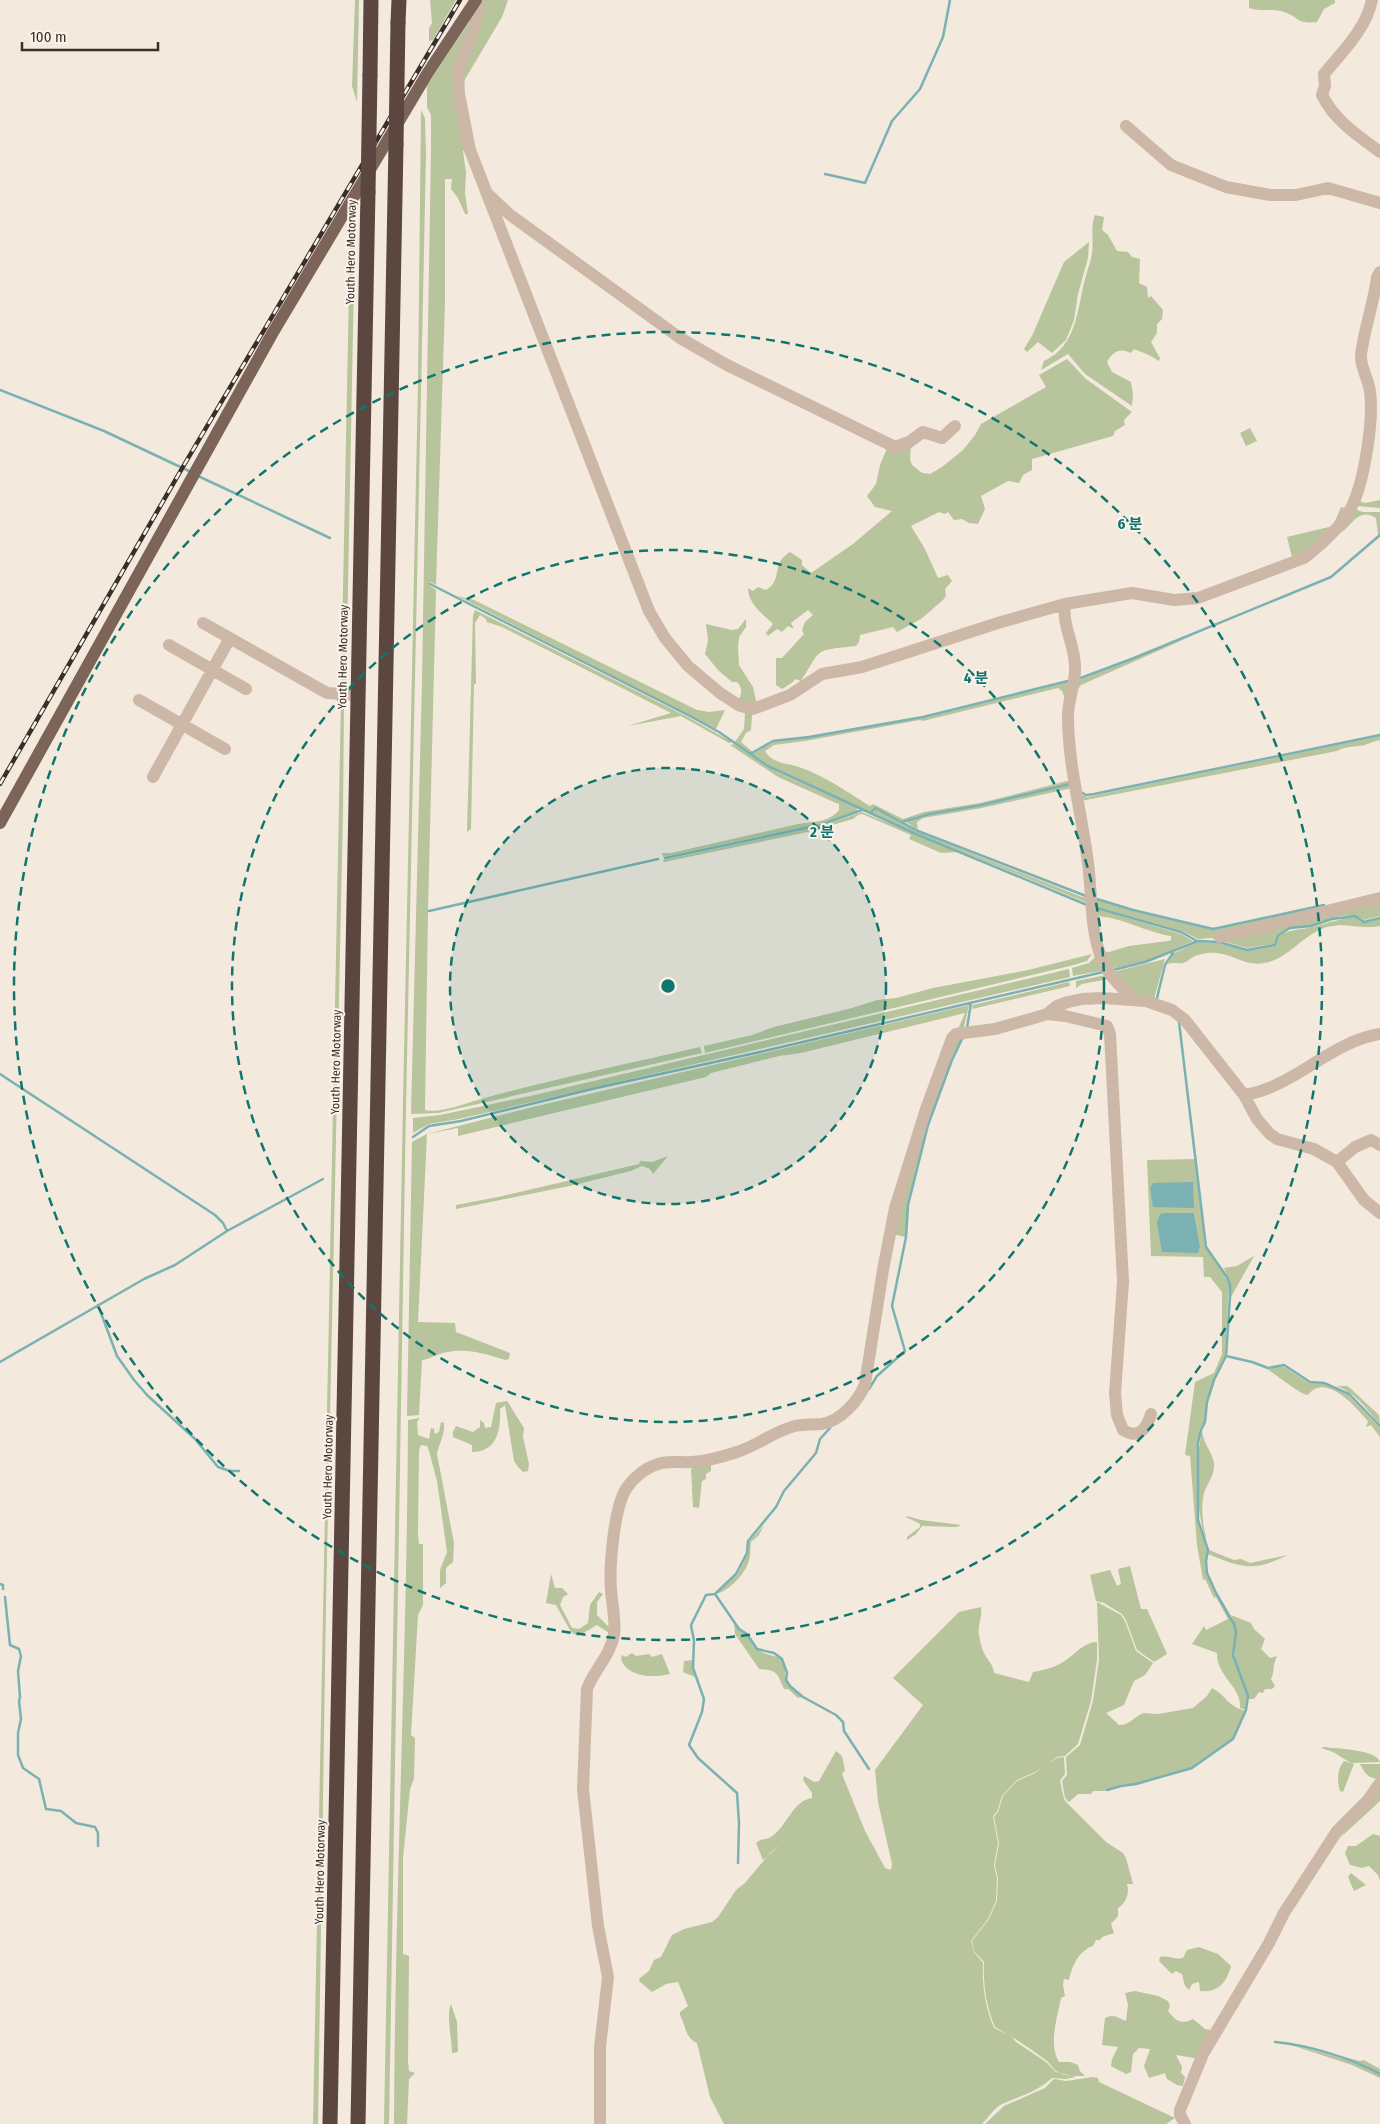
<svg xmlns="http://www.w3.org/2000/svg" width="1380" height="2124" font-family="'Fira Sans Condensed','Noto Sans KR',sans-serif">
<style>
.green{fill:#b7c49c;fill-rule:evenodd}
.water{fill:#7ab1b3}
.lines{fill:none;stroke-linecap:round;stroke-linejoin:round}
.stream{stroke:#7ab1b3;stroke-width:2.5}
.minor{stroke:#cdb8a8;stroke-width:12}
.major{stroke:#7c6459;stroke-width:12}
.highway{stroke:#5b473f;stroke-width:15}
.rail-casing{stroke:#392e29;stroke-width:4.5}
.rail{stroke:#fbf3ea;stroke-width:2.5;stroke-dasharray:8;stroke-linecap:butt}
.highway-bridge{stroke:#5b473f;stroke-width:15}
.ring{fill:none;stroke:#0f766e;stroke-width:2.5;stroke-dasharray:9 6}
.labels{text-anchor:middle;dominant-baseline:central;stroke-width:4;stroke-linejoin:round;paint-order:stroke}
.street-label{font-size:12px;fill:#392e29;stroke:#fbf3ea}
.centre{fill:#0f766e;stroke:#fbf3ea;stroke-width:2.5}
.ring-label{font-size:15px;text-anchor:middle;font-weight:bold;fill:#0f766e;stroke:#fbf3ea;stroke-width:4;stroke-linejoin:round;paint-order:stroke}
</style>
<rect width="100%" height="100%" fill="#f4e9dd"/>
<path class="green" d="M355,0H359L357,102L352,86Z
M430,0H456L433,40L429,41V28L432,23Z
M485,0H508L502,17L461,86L464,61Z
M1249,0H1335V3L1324,9L1317,22C1294,24 1302,18 1284,12C1273,8 1261,12 1249,8Z
M471,19L461,52L466,149L463,151L466,173L465,193L468,214H465L458,198L451,189L452,179H445V303L436,585L430,582L429,585L436,590L428,910L425,1110C438,1114 467,1103 481,1099C553,1079 627,1064 700,1047L702,1053L438,1113L411,1114L422,681L431,149V115L427,107V85Z
M421,110L425,118L426,155L406,1107L389,2124H384L403,1101L418,382Z
M1095,215L1104,217L1102,230L1108,235L1117,251L1128,252L1132,257L1140,259L1139,283L1147,287L1148,298L1151,296L1163,310L1162,319L1157,324V333L1151,342L1160,358L1159,361L1149,355L1134,349L1131,353C1120,347 1112,352 1107,362L1112,372L1131,382L1133,394L1132,406L1085,374L1068,354L1041,370L1044,361C1077,346 1077,310 1085,279C1087,270 1091,262 1092,253C1094,241 1090,227 1095,215Z
M355,229L346,687L341,689L350,240Z
M1089,242L1088,258L1078,294L1074,320L1066,340L1052,353L1038,342L1027,352L1024,349L1032,336L1064,262Z
M1067,359L1086,379L1132,412L1124,420L1125,425L1115,431L1113,436L1032,459V470L1023,475L1019,483L1008,481L981,496L985,509L978,524L969,523L962,519L954,520L948,512L945,514L939,512L911,526L925,549L938,578L948,575L952,581L945,589L946,596L943,600L921,619L897,632L893,627L860,635L859,642L856,646C814,651 823,646 801,681L795,679L793,682L782,689L776,685V658H782L804,634L802,630L805,622L813,615L808,610L791,623L794,629L788,626L782,632L777,629L768,636L766,633L773,624C763,614 748,604 748,588L753,591L758,587L766,590C784,579 770,564 790,552L802,560V565L811,573L853,544L892,511L875,507L867,496L876,484L880,465L888,446L911,444L910,459L912,465L922,473L930,474L942,467L963,450L975,435L981,424L1046,387L1039,375Z
M1250,428L1257,441L1246,446L1240,433Z
M1380,500V508L1358,506L1359,501L1365,503Z
M1341,507L1349,509C1337,530 1315,552 1293,561L1287,537L1333,526Z
M1354,509L1363,512H1380V534L1378,535L1376,518C1359,507 1352,525 1342,532C1338,534 1334,536 1330,537Z
M458,596L474,600L697,710L709,712L725,710L716,729Z
M475,610L686,716L732,742L729,743L681,716L628,726L671,713L502,627L487,622L486,619L480,615L475,623L476,684H474L471,829L467,832L473,615Z
M746,619V627L739,637L738,647L739,665L753,687L757,705L738,701C742,694 743,688 737,682H732L718,670L705,654L708,640L706,624L732,630L738,629Z
M1194,635L1081,685L1078,689L1077,681Z
M826,677L752,715L751,730L746,733L741,742L753,752L751,753L735,742L744,729L745,713Z
M1069,682L1066,701L1062,691L1058,688L923,721L920,720L805,741L774,745L765,751C768,758 779,763 787,764C817,770 844,790 870,806L873,804L903,819L924,812L980,803L1071,780L1070,783L982,805L922,815L902,821L874,807L871,813L862,809L769,765L752,754L774,742L923,718Z
M341,700L344,704L343,812L326,1602L318,2124H313Z
M1380,736V740C1374,741 1370,743 1365,745C1355,747 1345,746 1337,751L1081,801V794L1087,797Z
M734,744L777,772L857,808V811L820,824L663,857L662,853H671L798,824C812,822 830,822 839,810V804L836,803L778,777L730,745Z
M1070,785L1072,788L982,808L923,818L917,822L918,830L906,822L930,815L983,806Z
M875,809L918,832L1082,897L1089,898L1090,904L916,833L873,813Z
M862,812L957,852L941,853L909,839L911,835L862,814L858,815L853,819L808,832L664,862L663,860L821,826Z
M1094,899L1133,911L1213,930L1303,910L1380,900V916L1364,920C1347,909 1329,921 1311,925C1296,928 1291,926 1277,934L1274,944L1247,948L1211,938L1198,939L1182,931L1095,906Z
M1094,908L1181,934L1193,941L1146,961L1111,969L1101,951L1109,952L1129,946L1168,941L1171,940V936C1145,932 1122,917 1095,916Z
M1355,917L1364,923L1380,919V926C1360,930 1347,922 1327,927C1303,934 1289,959 1264,963C1246,967 1233,954 1216,953C1209,952 1199,954 1193,957C1190,959 1186,962 1183,963C1178,964 1173,962 1168,964L1174,953L1198,942L1219,943L1247,951L1276,946L1279,935C1292,929 1300,930 1313,927C1328,923 1339,919 1355,917Z
M1092,954L1087,961L1070,966L705,1053L704,1046L752,1035L774,1027L852,1008L877,1000L896,998L933,988L1028,970Z
M1095,957L1105,970L1073,976L1072,968L1089,963Z
M1165,959L1154,999L1136,997L1113,972Z
M1069,969L1070,977L459,1119L429,1124L413,1133V1118L440,1115L530,1096Z
M1106,975L1109,979L1082,984L1076,988V981Z
M1069,982L1070,986L972,1009L973,1005Z
M969,1005L963,1031H957L965,1013L801,1053L779,1056L711,1073L706,1077L458,1136V1128L427,1134L418,1322L455,1323L456,1332L510,1353L509,1359L505,1360C487,1354 467,1348 448,1352C438,1353 431,1359 422,1360L419,1415L407,1416L412,1142L427,1134L533,1107Z
M962,1037C959,1045 954,1053 951,1061C931,1118 908,1176 906,1237L892,1234L950,1046Z
M668,1156L653,1174L650,1169L642,1166L631,1171L574,1185L456,1209V1205L498,1197L639,1164L640,1161L652,1162Z
M1196,1159L1205,1247L1222,1269L1229,1285L1225,1356L1214,1379L1207,1402L1204,1422L1200,1429L1198,1443L1197,1520L1207,1550L1205,1561L1206,1573L1215,1593L1234,1624L1235,1632L1233,1655L1247,1696L1246,1710L1240,1708C1242,1687 1216,1676 1217,1653L1192,1644L1204,1626L1206,1630L1228,1619L1216,1597L1214,1598L1205,1579L1203,1580L1197,1545L1190,1456L1185,1455L1195,1382L1214,1373L1222,1354V1292L1210,1277H1204L1203,1257L1151,1256L1147,1160ZM1194,1213L1200,1246L1172,1252H1162Z
M1254,1256L1231,1297V1285L1224,1268L1237,1266Z
M1275,1367H1284L1309,1383L1324,1384L1348,1395L1380,1428V1437L1371,1425L1366,1427L1368,1421L1365,1418C1353,1404 1325,1373 1308,1395C1301,1395 1277,1375 1268,1370Z
M1337,1386H1347L1350,1388L1379,1415L1380,1424C1367,1410 1356,1393 1337,1386Z
M507,1401L524,1428L523,1437L529,1464L528,1471L523,1472L518,1467L514,1461L505,1405L500,1409C501,1430 497,1452 472,1452V1445L453,1437V1432L456,1426L473,1432L480,1427V1420L484,1423L485,1428L491,1427L496,1403Z
M420,1418L417,1422L418,1435L429,1439L431,1428L434,1429L435,1434L439,1432L441,1422L444,1423C445,1435 439,1443 437,1454L454,1543L453,1562L446,1568V1583L440,1588V1570L447,1552L437,1481L429,1451L427,1446L421,1445L419,1450L418,1533L419,1544H423V1605L418,1615L411,1735L415,1738L414,1779L410,1789L403,1858V1954L409,1956L408,2061L409,2071L415,2073L409,2079L407,2124H394C395,1889 407,1654 408,1420Z
M1202,1430C1203,1444 1212,1451 1214,1463C1215,1475 1208,1482 1204,1493C1202,1500 1202,1512 1203,1520C1203,1527 1206,1533 1206,1540C1195,1510 1196,1461 1202,1430Z
M700,1463L711,1465V1471L706,1474V1479L702,1481L699,1508L693,1507L691,1469Z
M907,1516L921,1520L961,1525L957,1527L922,1526L916,1534L907,1540V1537L920,1527V1524L906,1517Z
M764,1525L759,1535L751,1542C750,1550 751,1556 748,1563C744,1575 729,1591 716,1594L737,1575L744,1562L749,1542Z
M1209,1550L1234,1560L1241,1559L1250,1563L1288,1555C1253,1572 1242,1568 1208,1554Z
M1130,1566L1141,1609H1147L1167,1654L1154,1662L1137,1650L1126,1620L1122,1614L1104,1603L1096,1601L1090,1575L1110,1570L1117,1586L1121,1584L1118,1569Z
M551,1574L555,1588H562L568,1594L563,1597L560,1605L572,1628L579,1629L588,1623L590,1605L599,1592L603,1594L597,1602V1615L612,1630V1635L597,1625L578,1636L571,1632L556,1605L546,1603Z
M1097,1602L1121,1615L1125,1621L1136,1651L1153,1663L1145,1675L1134,1681L1124,1705L1106,1713L1119,1725C1130,1725 1134,1717 1143,1713L1158,1714L1193,1708L1207,1696L1212,1688C1227,1696 1227,1706 1246,1711L1233,1739L1192,1767L1135,1784L1120,1785L1104,1791H1093L1091,1794H1078L1069,1802L1065,1798L1062,1781L1067,1775L1066,1757L1080,1745L1093,1701L1099,1660Z
M981,1607C983,1616 977,1625 979,1635C980,1641 982,1650 985,1655C989,1662 993,1664 994,1673L1029,1682L1033,1672C1044,1670 1054,1668 1063,1662C1075,1655 1082,1643 1097,1642V1660L1091,1701L1078,1744L1065,1756L1057,1757L1035,1772L1017,1780L1002,1796L997,1812L993,1816L998,1843L994,1865L997,1878L996,1901L988,1919L971,1941L974,1952L983,1963C982,1985 985,2007 994,2028L1011,2036L1016,2042L1046,2062L1056,2072L1076,2077L1065,2079L1052,2078C1035,2093 1022,2095 1002,2104C994,2108 988,2118 982,2124H724L710,2097L697,2043C685,2038 686,2026 680,2015V2012L688,2006L678,1982L666,1984L652,1992L639,1981L640,1978L649,1971L654,1960L661,1957L672,1935L684,1929L712,1922L718,1917L736,1890L745,1883L770,1853L782,1843L763,1860L756,1843C761,1838 766,1840 771,1837C786,1828 793,1800 812,1798V1793L803,1780L804,1776L814,1782L819,1781L836,1751L842,1756L845,1770L842,1774L865,1831L885,1868L891,1870L892,1864L878,1802L875,1770L923,1705L893,1678L959,1612Z
M1231,1615L1251,1623L1254,1629L1265,1639L1261,1649L1270,1658L1277,1656C1272,1666 1275,1671 1271,1679L1275,1686L1272,1689H1265L1263,1693L1259,1692L1254,1699H1248C1248,1686 1237,1672 1235,1658C1232,1641 1240,1634 1231,1615Z
M734,1622C738,1630 743,1630 747,1636C751,1640 752,1646 757,1649C772,1661 787,1648 785,1680L802,1697L798,1698L788,1689H784C777,1673 778,1670 759,1669L757,1666L735,1634Z
M632,1653L636,1656L649,1654L652,1657L662,1654L670,1674C654,1678 628,1678 621,1659L622,1655L626,1657Z
M692,1660L695,1677L683,1672L684,1661Z
M1324,1747C1337,1749 1376,1749 1380,1762L1351,1763L1333,1752L1321,1748Z
M1064,1757L1065,1774L1060,1781L1064,1799L1067,1803L1106,1842L1123,1853L1126,1858L1133,1884H1127C1130,1893 1126,1903 1118,1908V1916L1111,1924L1114,1933L1102,1937L1100,1940H1096L1093,1946C1078,1951 1072,1967 1069,1980L1064,1979L1063,1985L1065,1996L1061,1998L1060,2003C1056,2021 1049,2046 1059,2062H1070L1078,2065L1080,2071L1085,2076C1077,2076 1066,2077 1058,2072C1054,2070 1051,2065 1047,2061C1031,2049 1013,2037 995,2027C986,2007 983,1984 984,1962L974,1951L972,1941L989,1919L997,1901L998,1878L995,1865L999,1843L994,1817L998,1812L1003,1796L1017,1781L1035,1773L1045,1765L1057,1758Z
M1344,1761L1354,1764L1343,1792L1340,1791C1337,1781 1337,1769 1344,1761Z
M1360,1764H1380V1779C1368,1778 1366,1775 1360,1764Z
M1380,1785V1801L1340,1838Z
M1373,1834L1380,1836V1880L1378,1875L1369,1866L1362,1868L1350,1865L1345,1853L1348,1846H1356Z
M1351,1873L1366,1885L1354,1891L1348,1877Z
M1199,1947L1218,1954L1231,1966C1227,1982 1218,1993 1200,1991L1199,1982L1192,1984L1189,1990L1185,1986L1182,1974L1176,1971L1172,1974L1159,1961L1160,1957C1168,1955 1175,1960 1183,1958L1187,1950Z
M1135,1991L1158,1996L1168,2001L1170,2006L1168,2011C1176,2021 1181,2025 1193,2019L1205,2029L1216,2031L1200,2059L1176,2055L1182,2067L1181,2073L1185,2077L1183,2086L1177,2085L1167,2079L1165,2073L1149,2078L1144,2066L1150,2049L1139,2048L1133,2054L1131,2072L1126,2074L1111,2066L1112,2059L1118,2047L1102,2045L1105,2018C1114,2013 1118,2018 1126,2021L1128,2005L1125,1993Z
M451,2004L457,2022L458,2052L452,2053C452,2039 446,2017 451,2004Z
M1288,2044C1319,2052 1352,2059 1380,2075V2078L1352,2065Z
M1340,2056L1360,2061L1364,2060L1380,2069V2074L1366,2066Z
M1093,2077L1098,2078L1099,2082L1175,2118L1166,2124H985L1004,2106L1045,2088L1054,2079L1066,2081Z"/>
<path class="water" d="M1193,1182L1194,1208L1153,1207L1150,1188L1153,1183Z
M1164,1213H1194L1200,1246L1198,1253L1162,1252L1157,1223L1160,1214Z"/>
<g class="lines">
<path class="stream" d="M825,174L865,183L892,121L920,89L943,37L950,0
M0,390L104,431L191,472
M198,476L330,538
M430,584L690,716L719,732L768,766L916,834L1087,905
M1078,679L1134,658L1331,577L1380,535
M750,754L773,741L809,737L923,717L1068,681
M1081,792L1086,795L1094,794L1380,735
M871,813L875,808L918,831L1086,896
M902,822L930,814L982,805L1070,784
M665,858L820,825L862,810
M1097,899L1133,910L1213,929L1324,905
M1097,908L1181,932L1197,941
M429,911L658,859
M1113,970L1145,962L1198,941L1219,942L1247,950L1275,945L1278,935L1290,928L1311,926L1332,919L1355,916L1364,922L1380,918
M1157,998L1165,965L1173,953
M967,1028L971,1003
M0,1074L215,1215L223,1223L227,1231
M413,1137L429,1126L461,1121L592,1089L760,1052L1103,972
M98,1305L117,1356L134,1380L147,1395L195,1439L218,1467L230,1471H239
M1226,1356L1252,1362L1268,1368L1284,1365L1310,1382L1324,1383L1349,1394L1380,1426
M0,1362L144,1279L175,1265L227,1231L323,1179
M869,1389L877,1376L905,1351L892,1306L906,1237L908,1205L928,1125L952,1060L963,1037
M830,1428L820,1439L816,1453L784,1491L776,1507L748,1541L747,1553L736,1574L715,1594L739,1629L747,1634L757,1649L774,1653L782,1659L787,1673L786,1680L790,1686L803,1697L836,1715L843,1722L844,1731L869,1769
M0,1584L3,1585V1589
M715,1594L706,1595L691,1625L694,1641L693,1668L704,1699L702,1712L689,1745L698,1758L737,1793L739,1823L738,1863
M5,1597L10,1645L19,1649L21,1656L18,1671L20,1697L19,1701L21,1719L18,1733V1755L23,1768L39,1779L46,1809L61,1811L76,1823L95,1827L98,1833V1846
M1107,1790L1121,1786L1136,1784L1192,1768L1233,1739L1246,1710L1248,1696L1233,1655L1236,1632L1234,1624L1216,1593L1207,1573L1206,1561L1208,1550L1198,1520V1443L1201,1430L1205,1422L1207,1402L1214,1380L1226,1356L1230,1297V1285L1227,1277L1206,1247L1179,1022
M1275,2042C1308,2045 1351,2058 1380,2074"/>
<path class="minor" d="M479,0L474,29L458,70L459,94L470,150L649,611L665,638L688,666L720,693L740,706L753,709L790,695L822,674L862,667L1001,622L1065,604L1132,593L1174,600L1198,598L1304,558C1321,545 1341,527 1351,508C1364,483 1374,420 1370,392C1369,380 1360,367 1361,355C1364,329 1374,303 1377,277L1380,272
M1372,0C1366,29 1343,51 1324,74L1325,86L1322,95C1335,121 1357,135 1380,152
M1126,126L1171,165L1226,187L1270,195H1296L1328,188L1380,203
M489,195L509,214L680,338L727,365L895,447L909,442L923,432L942,438L955,426
M1065,604C1062,626 1075,645 1075,667C1076,683 1068,699 1068,716C1068,766 1082,814 1088,863C1092,893 1090,928 1101,957C1108,975 1120,986 1133,999
M203,623L327,693L358,695
M169,645L246,689
M139,700L225,749
M153,777L230,638
M1220,937L1380,898
M1047,1014L1065,1016L1103,1025L1107,1026L1110,1034L1123,1282L1115,1393L1117,1415L1123,1430C1139,1440 1147,1428 1151,1414
M1244,1095C1295,1087 1329,1042 1380,1034
M1337,1162L1355,1147L1371,1140L1380,1145
M600,2124V2047L608,1977L598,1926L583,1789L587,1689C594,1670 610,1656 614,1635C616,1620 612,1605 611,1590C609,1567 614,1508 626,1489C633,1478 645,1468 658,1464C669,1460 681,1463 692,1462C707,1461 722,1457 737,1452C757,1446 774,1431 795,1426C804,1424 813,1425 822,1424C840,1421 859,1401 865,1384L883,1270L895,1208L926,1109L952,1038L956,1034L995,1029L1034,1018L1047,1014L1057,1006L1068,1002L1082,999L1103,998L1146,1001L1172,1010L1185,1020L1244,1095L1257,1119L1270,1134L1277,1139L1314,1149L1337,1162L1364,1200L1380,1213
M1185,2124L1180,2115V2110L1203,2054L1269,1943L1284,1913L1337,1831L1368,1800L1380,1783"/>
<path class="major" d="M0,823L272,334L427,74L476,0"/>
<path class="highway" d="M398,23L399,0
M370,75L371,0
M330,2124L368,192
M358,2124L396,144"/>
<defs>
<path id="rail" d="M0,784L184,465L460,0"/>
</defs>
<use href="#rail" class="rail-casing"/>
<use href="#rail" class="rail"/>
<path class="highway-bridge" d="M396,144L398,23
M368,192L370,75"/>
</g>
<circle cx="668" cy="986" r="218" fill="#0f766e" fill-opacity=".12"/>
<g class="ring">
<circle cx="668" cy="986" r="218"/>
<circle cx="668" cy="986" r="436"/>
<circle cx="668" cy="986" r="654"/>
</g>
<g class="labels">
<g class="street-label">
<text transform="translate(351 252) rotate(-89)">Youth Hero Motorway</text>
<text transform="translate(343 657) rotate(-89)">Youth Hero Motorway</text>
<text transform="translate(336 1062) rotate(-89)">Youth Hero Motorway</text>
<text transform="translate(328 1467) rotate(-89)">Youth Hero Motorway</text>
<text transform="translate(320 1872) rotate(-89)">Youth Hero Motorway</text>
</g>
</g>
<circle cx="668" cy="986" r="8" class="centre"/>
<g class="ring-label">
<text x="1130" y="529">6 분</text>
<text x="976" y="683">4 분</text>
<text x="822" y="837">2 분</text>
</g>
<path d="M22 42v8h136v-8" fill="none" stroke="#392e29" stroke-width="2.5"/>
<text x="30" y="42" font-size="15" fill="#392e29" stroke="#fbf3ea" stroke-width="4" paint-order="stroke">100 m</text>
</svg>
